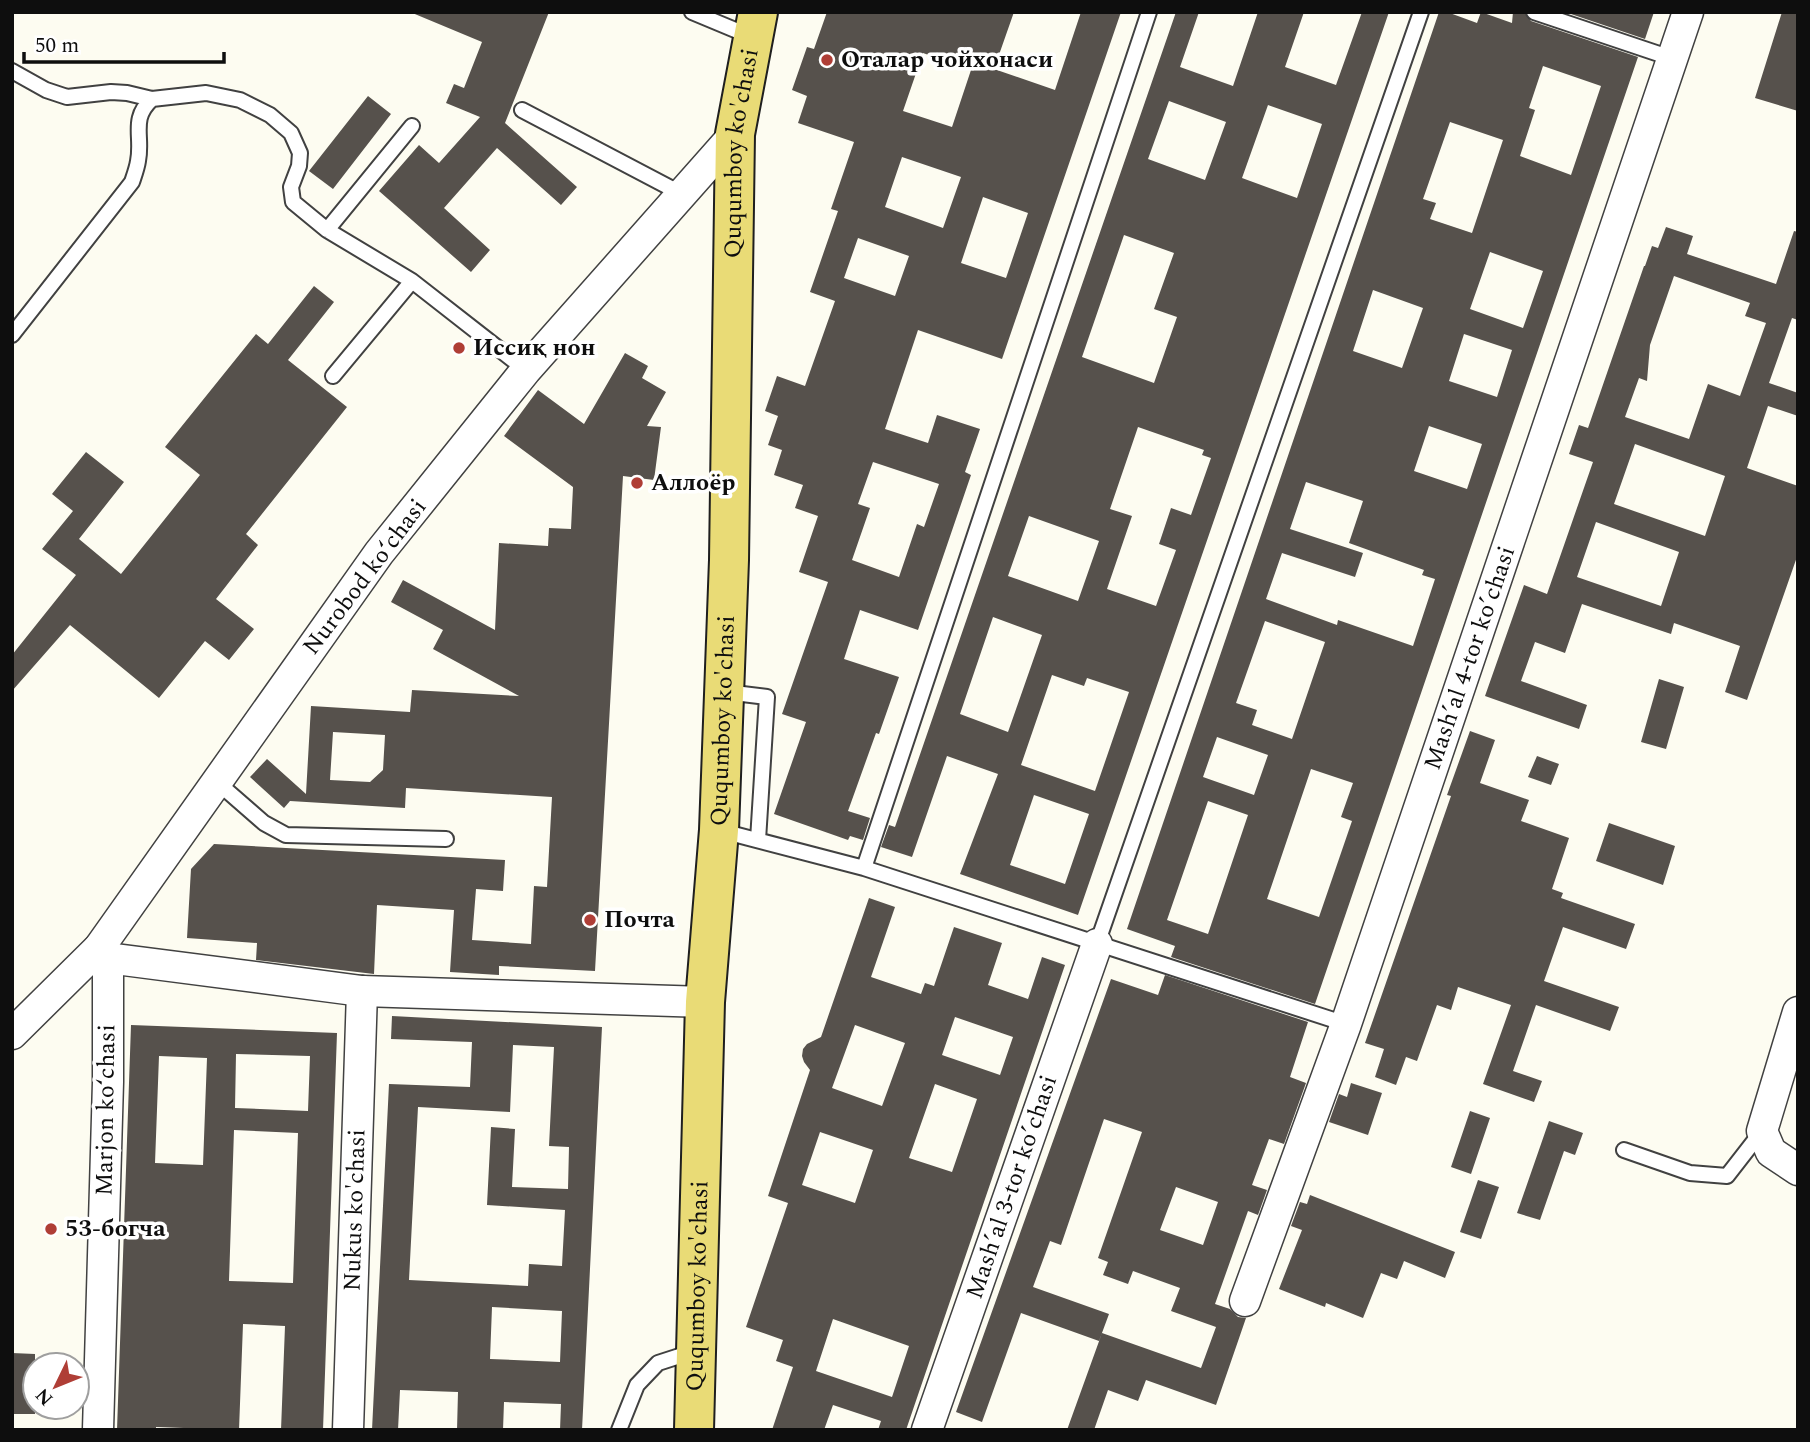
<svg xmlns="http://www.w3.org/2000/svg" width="1810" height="1442" font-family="Spectral,serif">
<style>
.building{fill:#56514c;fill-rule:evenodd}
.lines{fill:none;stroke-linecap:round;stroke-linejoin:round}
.lane-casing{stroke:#414141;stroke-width:18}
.street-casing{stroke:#414141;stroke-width:33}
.primary-casing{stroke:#1f1f1f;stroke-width:42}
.lane{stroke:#fff;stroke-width:14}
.street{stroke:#fff;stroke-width:30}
.primary{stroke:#e9db76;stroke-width:38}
.poi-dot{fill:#af3e36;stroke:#fff;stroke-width:2.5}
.labels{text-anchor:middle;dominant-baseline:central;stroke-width:7;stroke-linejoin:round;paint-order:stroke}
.poi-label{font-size:24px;font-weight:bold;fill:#0e0e0e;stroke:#fff;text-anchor:start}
.street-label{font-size:24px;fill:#0e0e0e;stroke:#fff}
</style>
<rect width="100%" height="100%" fill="#fdfcf1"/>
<path class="building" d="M410,12H549L505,123L577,187L561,205L497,148L444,208L490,250L471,272L379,191L419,145L439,163L480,117L446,103L454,84L464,88L482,42Z
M827,12H1014L994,69L1055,90L1081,12H1121L1002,359L918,330L885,429L928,443L937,415L980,429L965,472L971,475L918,630L860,610L844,659L899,677L879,734L876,733L848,811L870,818L863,840L850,836L848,840L774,814L806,722L782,714L828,582L799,572L818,516L795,508L803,485L774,475L782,450L768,445L778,416L765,411L777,376L805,386L835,301L810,292L838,211L831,209L854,142L798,123L807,96L792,90L807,47L814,49ZM923,53L971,70L952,127L903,111ZM902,157L961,177L943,228L885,207ZM983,197L1028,213L1006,278L961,263ZM858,238L909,256L895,296L844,278ZM873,462L939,484L924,527L917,524L899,577L852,560L870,508L858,504Z
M1176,12H1199L1180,67L1233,86L1258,12H1304L1285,67L1336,85L1362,12H1389L1078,915L960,874L998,774L947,756L912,857L881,847L889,825L895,827ZM1169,101L1226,122L1205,180L1148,159ZM1268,105L1322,124L1297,198L1242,178ZM1124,235L1174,253L1154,309L1177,317L1154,383L1082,357ZM1138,427L1204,450L1202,455L1211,458L1191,515L1171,508L1159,544L1176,550L1156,606L1107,589L1132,516L1110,509ZM1029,516L1099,541L1078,601L1008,576ZM993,617L1042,635L1008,732L960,714ZM1052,675L1084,686L1087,678L1129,692L1095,791L1021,765ZM1034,795L1089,814L1065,884L1010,865Z
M1439,12H1447L1477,23L1481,12L1512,23L1513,12H1525L1531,21L1638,57L1315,1004L1171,957L1175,946L1127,929ZM1543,66L1601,86L1571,175L1520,156L1535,110L1529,108ZM1450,122L1503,140L1472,233L1430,219L1436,203L1423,199ZM1490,252L1543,271L1523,328L1470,309ZM1373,290L1423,308L1402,368L1353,351ZM1464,334L1512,350L1497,397L1449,381ZM1429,426L1482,444L1467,489L1414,471ZM1306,482L1363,501L1349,543L1424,570L1422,575L1435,579L1413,646L1338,620L1337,625L1266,599L1282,553L1355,577L1363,553L1290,529ZM1265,621L1325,642L1292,739L1252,725L1257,710L1236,703ZM1217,737L1268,755L1254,795L1203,777ZM1311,769L1353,783L1341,817L1352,821L1319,917L1267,899ZM1208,801L1248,815L1208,934L1167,920Z
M1565,12H1654L1645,39Z
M1782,12H1798V111L1755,98Z
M368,96L391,114L333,189L309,171Z
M1666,227L1693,236L1687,254L1776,284L1794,231L1798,232V320L1792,318L1769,383L1798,393V416L1768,406L1747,468L1798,486V554L1747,700L1725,692L1740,646L1674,623L1671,634L1582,604L1565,653L1535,642L1521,681L1587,705L1579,729L1485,696L1524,585L1547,594L1593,462L1569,454L1579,425L1588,428L1644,266H1645L1652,246L1658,248ZM1674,276L1750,303L1745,316L1766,323L1740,396L1708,384L1689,439L1625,417L1639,378L1647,381L1650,345ZM1635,444L1725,476L1705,536L1614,504ZM1596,522L1679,552L1661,606L1577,577Z
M314,286L334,302L288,360L347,407L246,534L258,545L216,599L254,629L229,660L205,641L159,698L70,625L12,691V655L76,575L42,549L73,511L52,494L86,452L124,482L79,539L121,574L200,475L165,447L256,334L268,344Z
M625,353L648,366L642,378L666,392L647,426L661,427L654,480L623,476L595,971L499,966V975L450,972L454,910L377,905L374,974L256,960L257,943L187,938L191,869L214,844L505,860L503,891L476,889L472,940L531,944L534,886L547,887L552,797L406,788L405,808L290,801L284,808L250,777L267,759L306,794L311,706L410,712L412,690L519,696L433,649L443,630L391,602L403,580L495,630L499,543L548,546L549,528L571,529L573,487L504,436L538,390L584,424ZM333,732L385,735L383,770L370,782L330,780Z
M1659,679L1684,687L1666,749L1641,742Z
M1470,731L1495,740L1480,783L1529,800L1521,821L1569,838L1552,889L1563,893L1561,898L1635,924L1626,949L1563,927L1544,981L1619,1007L1610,1031L1536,1005L1513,1071L1542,1081L1534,1102L1483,1084L1511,1005L1458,987L1451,1010L1437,1005L1417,1061L1406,1057L1396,1085L1375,1077L1384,1049L1365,1043L1451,796L1447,795Z
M1537,756L1559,764L1551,785L1528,777Z
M1609,823L1675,846L1663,885L1596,861Z
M869,898L895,907L871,977L921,994L925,983L934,986L954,927L1002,943L988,985L1028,999L1042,957L1065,965L906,1430H878L881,1421L833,1405L824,1430H772L793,1367L776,1361L783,1340L746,1327L788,1203L768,1196L810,1070L804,1062L802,1056L803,1049L807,1044L821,1037ZM955,1017L1013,1037L1000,1075L942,1055ZM855,1025L905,1043L882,1106L832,1088ZM935,1084L977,1099L952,1172L909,1158ZM820,1132L873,1150L855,1203L802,1185ZM833,1319L909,1346L892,1397L816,1371Z
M1165,975L1308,1022L1290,1077L1306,1083L1284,1144L1269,1139L1252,1185L1267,1190L1258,1215L1248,1211L1215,1304L1230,1309L1238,1317L1246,1318L1216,1405L1146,1380L1138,1401L1108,1390L1094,1430H1067L1102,1333L1201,1368L1216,1327L1171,1311L1180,1288L1133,1271L1128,1284L1103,1275L1108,1262L1098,1258L1142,1132L1104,1119L1061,1245L1050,1241L1033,1287L1109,1314L1099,1341L1021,1313L982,1422L956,1412L1111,979L1158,995ZM1176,1187L1218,1202L1203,1245L1160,1230Z
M392,1016L602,1027L582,1430H560L561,1404L504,1402L503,1430H457L458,1392L400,1390L398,1430H372L389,1084L470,1087L472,1042L391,1039ZM513,1045L554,1047L549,1146L569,1147L568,1189L512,1187L515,1129L491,1127L487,1205L565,1210L562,1266L529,1264L528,1286L409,1280L418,1107L510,1112ZM492,1307L562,1311L560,1362L490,1359Z
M131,1025L337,1033L323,1430H281L285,1326L243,1324L239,1430L156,1427V1430H117ZM236,1054L310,1056L308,1111L235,1108ZM159,1056L207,1058L203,1165L155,1163ZM234,1130L298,1133L293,1283L229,1281Z
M1351,1083L1382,1093L1368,1135L1329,1122L1339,1094L1347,1097Z
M1470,1111L1490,1118L1471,1174L1451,1167Z
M1549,1121L1583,1133L1575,1155L1564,1151L1540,1220L1517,1213Z
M1478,1180L1499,1187L1481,1239L1460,1232Z
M1310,1195L1455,1252L1445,1278L1404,1261L1397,1279L1381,1273L1363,1318L1326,1303L1325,1307L1279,1289L1302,1230L1291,1226L1300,1202L1307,1204Z
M12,1353L35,1354V1414H12Z"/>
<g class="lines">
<defs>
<path id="lane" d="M692,12L752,37
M1534,12L1674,59
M12,71L46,90L67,97L111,92L127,93L152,99L206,93L240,100L270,115L291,133L300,153L299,166L291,187L293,202L327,230L412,126
M522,110L682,194
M327,230L412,281L333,376
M412,281L526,370
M12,335L132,182C134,176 137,168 138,161C143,136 130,119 152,99
M726,692L767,697L758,840
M217,782L264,823L286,835L446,839
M722,831L864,868L1346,1024
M864,868L1149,12
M1097,944L1421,12
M1624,1150L1690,1173L1727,1176L1762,1131
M619,1430L637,1385L658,1363L695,1351"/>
<g id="street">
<path d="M99,948L108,958L362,991L705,1002"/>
<path d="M1798,1012L1762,1131L1771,1152L1798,1170"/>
<path d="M12,1034L99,948L379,553L526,370L735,134"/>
<path d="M1245,1301L1346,1024L1688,12"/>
<path d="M98,1430L108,1082V958"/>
<path id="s1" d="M348,1430L362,991"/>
<path d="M927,1430L1097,944"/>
</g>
<g id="primary">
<path id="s2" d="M694,1430L705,1002L719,830L729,560L735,134L758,12"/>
</g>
</defs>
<use href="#lane" class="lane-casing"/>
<use href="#street" class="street-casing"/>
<use href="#primary" class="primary-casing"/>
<use href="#lane" class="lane"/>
<use href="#street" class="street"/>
<use href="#primary" class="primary"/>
</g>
<g class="poi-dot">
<circle cx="827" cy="60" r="7"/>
<circle cx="459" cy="348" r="7"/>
<circle cx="637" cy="483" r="7"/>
<circle cx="590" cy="920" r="7"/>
<circle cx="51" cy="1229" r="7"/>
</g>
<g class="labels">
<g class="poi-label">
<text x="841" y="60">Оталар чойхонаси</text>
<text x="473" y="348">Иссиқ нон</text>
<text x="651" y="483">Аллоёр</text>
<text x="604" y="920">Почта</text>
<text x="65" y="1229">53-богча</text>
</g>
<g class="street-label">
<text stroke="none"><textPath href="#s2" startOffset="1278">Ququmboy ko'chasi</textPath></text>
<text transform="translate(365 577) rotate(-53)">Nurobod koʻchasi</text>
<text transform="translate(1470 658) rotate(-71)">Mashʼal 4-tor koʼchasi</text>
<text stroke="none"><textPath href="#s2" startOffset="710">Ququmboy ko'chasi</textPath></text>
<text transform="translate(106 1110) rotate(-89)">Marjon koʻchasi</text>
<text transform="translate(1012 1187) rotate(-71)">Mashʼal 3-tor koʼchasi</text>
<text stroke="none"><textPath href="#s1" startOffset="220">Nukus ko'chasi</textPath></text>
<text stroke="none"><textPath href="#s2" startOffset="144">Ququmboy ko'chasi</textPath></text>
</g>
</g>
<rect width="1810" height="1442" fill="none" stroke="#0e0e0e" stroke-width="28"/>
<g transform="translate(56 1386) rotate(227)"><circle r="33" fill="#ffffff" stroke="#9f9f9f" stroke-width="2"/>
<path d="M0-5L12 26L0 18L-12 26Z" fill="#af3e36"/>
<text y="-10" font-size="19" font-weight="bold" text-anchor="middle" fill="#0e0e0e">N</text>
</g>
<path d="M24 52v10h200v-10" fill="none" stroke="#0e0e0e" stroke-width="3.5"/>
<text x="35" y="52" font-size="21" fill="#0e0e0e" stroke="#ffffff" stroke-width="5" paint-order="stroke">50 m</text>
</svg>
